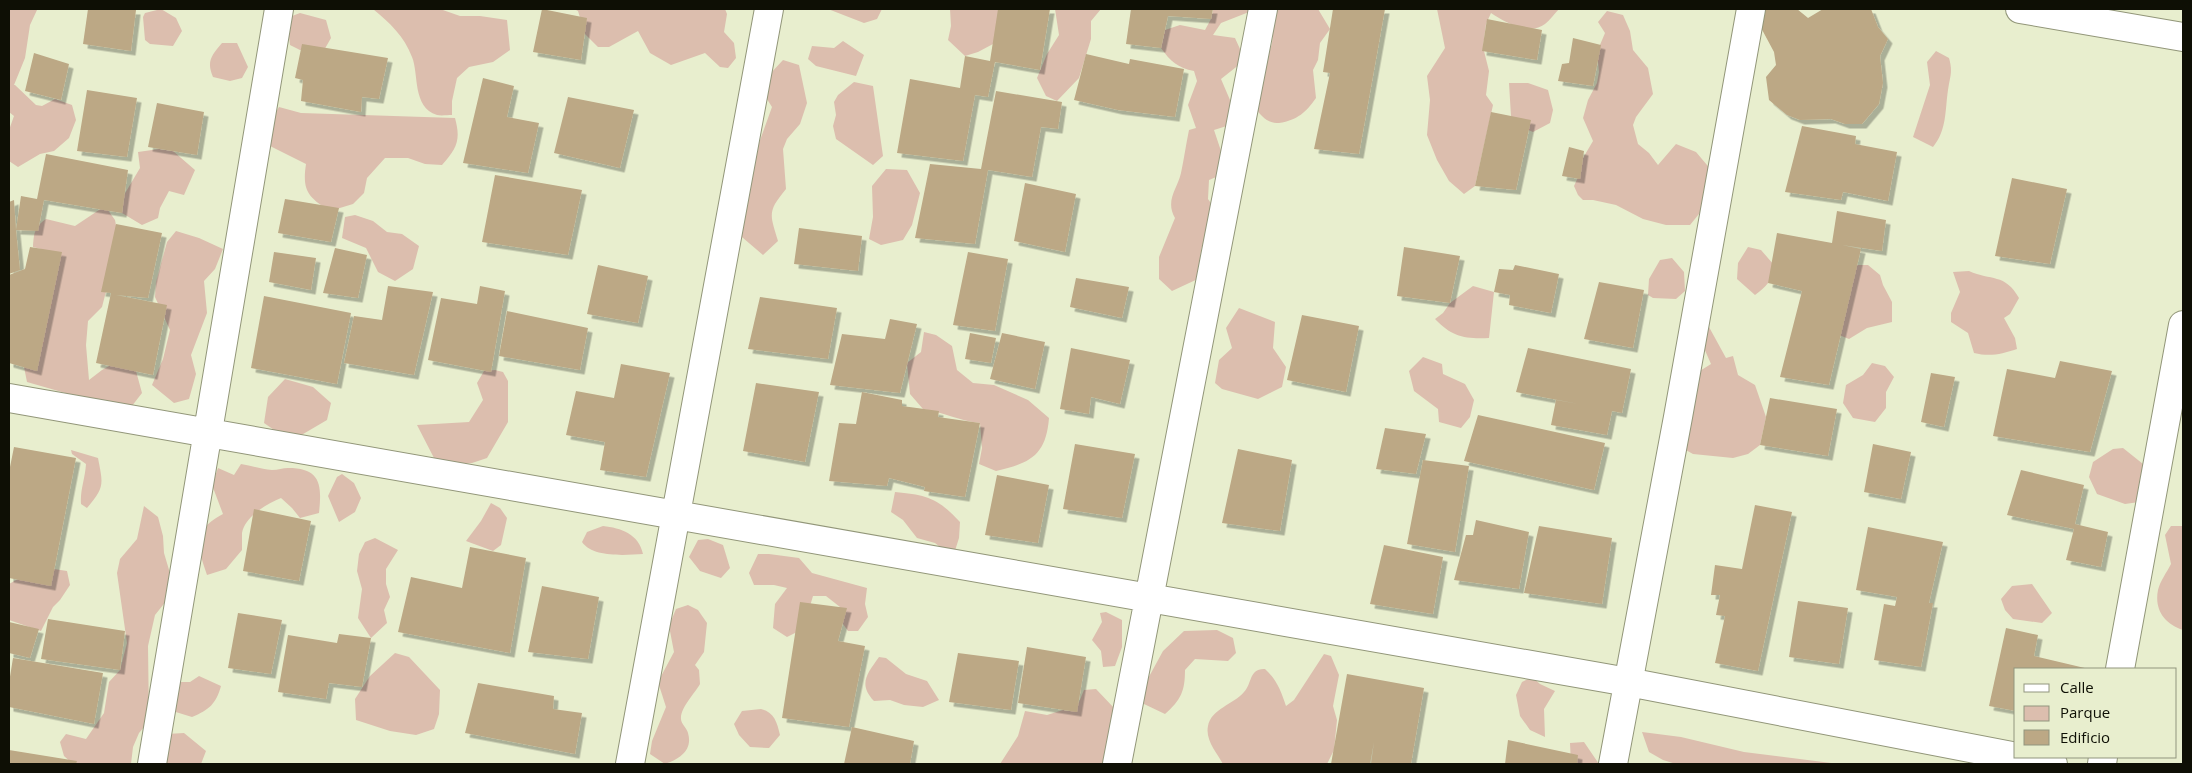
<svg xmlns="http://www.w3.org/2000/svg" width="2192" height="773" font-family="'Open Sans',sans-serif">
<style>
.green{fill:#dcbeae}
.building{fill:#bca885;filter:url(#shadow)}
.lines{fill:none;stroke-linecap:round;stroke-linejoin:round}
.street-casing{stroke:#929679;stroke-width:30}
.street{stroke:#fff;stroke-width:28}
</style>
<defs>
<filter id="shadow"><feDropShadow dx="4.5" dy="4.5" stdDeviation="0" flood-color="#0004"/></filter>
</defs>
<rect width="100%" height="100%" fill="#e8eece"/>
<path class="green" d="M9,9L37,10L30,25L25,58L14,85H15L36,105L42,106L55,99L72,105L76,120L69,138L54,151L40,154L18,167L9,161V130L14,116L9,112Z
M161,9L176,18L182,31L173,46L150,44L145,40L143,17L145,13Z
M373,9H440L460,16H480L507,20L510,50L493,62L469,67L457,78L452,101V115C448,115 441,116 437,115C412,107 419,74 412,57C404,36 390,23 373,9Z
M574,9H725L727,14L724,32L734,43L736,58L728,68L720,67L705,53L671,65L650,53L638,31L609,47H598L585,34L578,11Z
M828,9H882L877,19L864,23Z
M950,9H1002L1003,15L993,44L978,52L965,56L948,40L951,26Z
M1055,9H1101L1091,21V39L1079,78L1057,101L1046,96L1037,78L1047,54L1059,35Z
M1211,9H1249V12L1221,23L1213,35L1235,38L1245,60L1221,79L1233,107V124L1214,130L1223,157L1221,175L1209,180L1208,199L1222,219C1200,244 1199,244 1202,277L1172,291L1159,279V257L1175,218C1165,200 1177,190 1181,173C1184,159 1186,144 1189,130L1196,128L1188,105L1197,81L1194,71C1178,68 1170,61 1161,48L1165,30L1180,25L1205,30L1211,19L1213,10Z
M1269,9H1318L1330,29L1320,43L1318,60L1313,70L1316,98C1306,112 1298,120 1279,123C1272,123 1267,121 1262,116C1244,101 1268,61 1272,43C1274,31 1273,20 1269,9Z
M1437,9H1559C1554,14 1550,20 1545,24C1530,36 1504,22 1491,13L1486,24L1483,47L1489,71L1486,95L1493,105L1475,186L1464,194L1449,181L1437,160L1427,135L1430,100L1427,76L1445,48Z
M1607,11L1623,15L1630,31L1633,50L1648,68L1653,94L1636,117L1633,125L1638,144L1649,153L1658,165L1676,144L1696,152L1718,178L1703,209L1690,225H1666L1643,219L1616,205L1593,200H1583L1578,195L1574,186L1580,173L1583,158L1593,141L1583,118L1588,100L1597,83L1599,72L1597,52L1605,33L1598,22Z
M300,13L326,20L331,38L323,52L300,50L290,45L287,18Z
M843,41L864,55L856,76L816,66L808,59L812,46L834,48Z
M222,43H237L248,67L242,78L230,81L213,77C206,61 212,55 222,43Z
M1936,51L1949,58C1953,72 1950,76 1948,90C1945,110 1947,130 1933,147L1913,137L1930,85L1927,62Z
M783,60L799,65L807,103L800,124L787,139L783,149L786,189C767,212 770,214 778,241L763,255L729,226L741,160L759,143L772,107L765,96L770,74Z
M854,82L873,86L883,156L873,165L836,139L833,126L836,115L834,102L838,95Z
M1509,83H1528L1548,90L1553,110L1550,123L1533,132L1524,128L1511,116Z
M279,107L301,113L455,118C461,140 457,148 442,165L425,164L408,158H385L367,178L364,193L353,204L330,211C308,197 302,191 306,164L268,145L267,126Z
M159,149L173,151L195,170L184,195L169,191L160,208L158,218L142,225L122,213L124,195L140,168L138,152Z
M886,169L907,170L920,193L912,225L903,240L881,245L869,239L873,217L872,186Z
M105,206L115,220L119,241L102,307L88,321L86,345L89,380L102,370L118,361L136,371L142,393L128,411L27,382L24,367L42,337L41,249L33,247C34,234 34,227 46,219L75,226Z
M355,215L373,221L387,232L402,234L419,246L413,269L395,281L378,272L366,248L342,238L345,217Z
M176,231L199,238L223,249L215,269L204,281L207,313L191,355L196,374L189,399L174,403L152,385L163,359L170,330L155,297L156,282L167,242Z
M1748,247L1761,250L1774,265C1773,280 1766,287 1755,295L1737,279L1738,263Z
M1672,258L1684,272L1685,291L1676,299L1653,298L1648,295L1649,279L1660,260Z
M1856,265H1868L1880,275L1883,285L1892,302V322L1867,328L1849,339L1839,335Z
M1969,271C1991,281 2005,273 2019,298L2010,314L2004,318L2015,338L2017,349C2002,354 1990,357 1974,353L1968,333L1951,322V313L1960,292L1953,272Z
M1473,286L1494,292L1489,338C1465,339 1452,337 1435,319L1443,313L1450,303Z
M1239,308L1275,322L1273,348L1286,367L1282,387L1258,399L1222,389L1215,383L1219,360L1232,348L1226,328Z
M1709,327L1726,358L1733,356L1738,375L1755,385L1766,417L1760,445L1748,454L1733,458L1693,454L1675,444L1695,374L1711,364L1704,348Z
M924,332L936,335L952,346L957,370L973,383L994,385L1028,400L1049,418C1046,455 1031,463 996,471L979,464L982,448L980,423C960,421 943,412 923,409L910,394L907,363L921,352Z
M1423,357L1442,364L1443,374L1465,384L1474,400L1470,417L1461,428L1439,422L1438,409L1414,391L1409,371Z
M1872,363L1885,366L1894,377L1886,392V408L1875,422L1853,418L1843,403L1846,385L1863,375Z
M495,370L503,372L508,381V422L487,458L472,463L451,465L434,458L417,425L469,422L483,400L477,383L484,371Z
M285,379L313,387L331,403L327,420L298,437L280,434L264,423L268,397Z
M2123,448L2143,464L2147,474L2139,502L2125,504L2097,494L2089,477L2093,462L2113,449Z
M71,450L98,458C103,484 105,487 87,508L81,504C80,490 85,479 86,464L72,454Z
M241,464C252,466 262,469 272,470C278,470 283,468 288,468C321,468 322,485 319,513L300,518L292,508L281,498C267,504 245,516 242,533C242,538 242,544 242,550L226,569L207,575C197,546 192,530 223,514L212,485L218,468L234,475Z
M342,474L354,483L361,498L355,512L339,522L328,496L337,477Z
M895,492C927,495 938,498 960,522L959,538L953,557L935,543L917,538L903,520L891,512Z
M491,503L500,508L507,518L501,545L493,551L466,541L481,521Z
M144,506L158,517L163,536L164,553L175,590L155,615L148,646L149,721L139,733L133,747L131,764H73L64,756L60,742L66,734L86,739L104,713L109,682L120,670L127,643L117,573L120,559L137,539Z
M603,526C621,528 639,534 643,554C626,555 593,558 582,542L587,532Z
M2171,526H2183V630C2165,624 2154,610 2158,590C2160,581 2167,572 2171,564L2165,535Z
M375,538L398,550L386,569V584L390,597L384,610L387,623L371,638L358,618L362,589L357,571L359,554L365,542Z
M708,539L723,545L730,568L721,578L700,571L689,557L698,540Z
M758,554H769L799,558L812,573L867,588L865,604L868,617L858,631H848L843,624L840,607L826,596H813L803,629L787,637L773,628L775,604L787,588L774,585H754L749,573Z
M54,569L67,571L70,585L60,600L53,607L41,631L9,620V584L25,575Z
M2032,584L2052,613L2042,623L2013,619L2005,610L2001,599L2012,586Z
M688,605L698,610L707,623L704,652L695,665L699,670L700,684C695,693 680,708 681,719C681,724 687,728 688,733C693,750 680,759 665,764L650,754L652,741L666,707L658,682L674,652L669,626L676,609Z
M1106,612L1122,620V647L1115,666L1103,667L1101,651L1092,640L1102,622L1100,613Z
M1217,630L1233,638L1236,653L1228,661L1195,659L1185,670C1185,691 1181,700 1165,714L1144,704L1145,684L1163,651L1184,631Z
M395,653L409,657L440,690L439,714L434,729L416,735L390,731L356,720L355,699L370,676Z
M1324,654L1331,656L1339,675L1333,706L1337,720L1334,750L1327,764H1223C1217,753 1205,740 1208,726C1211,709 1234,704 1244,692C1252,684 1249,668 1265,669C1277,680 1281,691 1286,706L1294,700Z
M879,657L886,658L906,674L927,681L939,700L923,707L904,705L890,700L874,701C858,684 867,674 879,657Z
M199,676L221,686C216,704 209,710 192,717L166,709V682H190Z
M1532,677L1540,684L1555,691L1544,709L1545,737L1530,730L1520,716L1516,695L1522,682Z
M1096,689L1115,709L1105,759L1101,764H1000L1018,736L1025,711L1047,715L1063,710L1070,711L1079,702L1084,690Z
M761,709C774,712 777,722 780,735L769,748L750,747L739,735L734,724L742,711Z
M1642,732L1681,737L1744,752L1839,764H1676L1663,760L1649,752Z
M184,733L206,751L201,764H165L167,734Z
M1584,742L1599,764H1571L1570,743Z"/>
<path class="building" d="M88,9L136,10L131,51L83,44Z
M542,9L587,18L581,60L533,52Z
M998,9H1050L1040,70L995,62L988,97L975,95L963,161L897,153L910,79L960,88L965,56L990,61Z
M1131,9H1213L1211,19L1168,16L1161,48L1126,44Z
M1333,9H1385L1359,154L1314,149L1330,73L1323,72Z
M1760,9H1797L1808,18L1823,9H1871L1878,27L1888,39L1880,56L1883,83L1879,104L1862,124H1845L1831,119L1800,120L1787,115L1769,100L1766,77L1776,65L1774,52L1759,24Z
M1487,19L1542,30L1537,60L1482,51Z
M1573,38L1601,45L1593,86L1558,81L1562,64L1569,63Z
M302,44L388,58L379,99L362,97L361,112L301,101L303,80L295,78Z
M34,53L69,64L61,100L25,91Z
M1086,54L1129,64L1130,59L1184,69L1175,117L1118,110L1074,100Z
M483,78L514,86L507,117L539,123L528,173L463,163Z
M87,90L137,98L127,157L77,151Z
M996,91L1062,102L1058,129L1041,127L1032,177L988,170L975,244L915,238L930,164L981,169Z
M568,97L634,110L620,168L554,153Z
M157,103L204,112L197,155L148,147Z
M1491,112L1531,120L1516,190L1475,186Z
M1802,126L1856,136L1855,144L1897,152L1888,201L1843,192L1841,200L1785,192Z
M1569,147L1584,151L1580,179L1562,176Z
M46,154L128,170L122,213L44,200L38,231L16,230L20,270L9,274V202L14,200L16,230L21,196L37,199Z
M495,175L582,190L568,255L482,242Z
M2012,178L2067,189L2050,264L1995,256Z
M1025,183L1076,194L1065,252L1014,241Z
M285,199L339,208L331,242L278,233Z
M1837,211L1886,220L1882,251L1842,245L1861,249L1829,385L1780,377L1802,291L1768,283L1777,233L1832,243Z
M116,224L162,233L148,298L116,295L167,305L153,375L96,363L111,293L101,292Z
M799,228L862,236L858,271L794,264Z
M30,247L62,252L37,371L9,363V275L25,269Z
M1404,247L1460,256L1450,303L1397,296Z
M335,248L367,255L358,298L323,293Z
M274,252L316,258L311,290L269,282Z
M968,252L1008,259L995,331L953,325Z
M598,265L648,276L638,323L587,314Z
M1515,265L1559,274L1551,313L1509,305L1510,295L1494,292L1499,269L1513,270Z
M1076,278L1129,287L1122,318L1070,307Z
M1599,282L1644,290L1633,348L1584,339Z
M388,286L433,292L414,375L344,363L354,316L382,320Z
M480,286L505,291L491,372L428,360L441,298L477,304Z
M264,296L351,313L337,384L251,368Z
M760,297L837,308L828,359L748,349Z
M507,311L588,328L580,370L499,356Z
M1302,315L1359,326L1346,392L1287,380Z
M890,319L917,324L900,393L830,385L842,334L885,339Z
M970,333L996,338L991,363L965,359Z
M1002,333L1045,342L1035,389L990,379Z
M1071,348L1130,360L1120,404L1091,397L1089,414L1060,409Z
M1528,348L1631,369L1622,413L1612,411L1607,435L1551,425L1556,400L1579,404L1516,392Z
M2060,361L2112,371L2090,452L1993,436L2007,369L2055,378Z
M621,364L670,373L646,477L600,470L605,442L566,435L576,391L614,398Z
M1931,373L1955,377L1944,427L1921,422Z
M756,383L819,392L805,462L743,451Z
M862,392L902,400V406L939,411L938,417L980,423L965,497L924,491L925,487L889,478L887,486L829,481L839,423L856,424Z
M1770,398L1837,409L1828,456L1760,445Z
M1478,415L1605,443L1594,490L1464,461Z
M1385,428L1426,434L1416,474L1376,469Z
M1075,444L1135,454L1122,518L1063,509Z
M1873,444L1911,452L1901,499L1864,492Z
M14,447L76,458L51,586L9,578V472Z
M1238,449L1292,460L1280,531L1222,523Z
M1423,460L1469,466L1455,552L1407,544Z
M2021,470L2084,485L2075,524L2108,532L2101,567L2066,560L2074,529L2007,515Z
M997,475L1049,485L1038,543L985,535Z
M1755,505L1792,512L1758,671L1715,663L1725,616L1716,615L1720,595H1711L1715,565L1742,569Z
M254,509L311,521L299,581L243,571Z
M1476,520L1529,532L1519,589L1454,580L1466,535H1473Z
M1539,526L1612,538L1602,604L1524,593Z
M1868,527L1943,542L1929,603H1933L1921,667L1874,660L1884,604L1895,606L1897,597L1856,590Z
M1384,545L1443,557L1433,614L1370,604Z
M470,547L526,558L510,653L398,632L411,577L462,588Z
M542,586L599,597L588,659L528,652Z
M1798,601L1848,608L1839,664L1789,657Z
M800,602L847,608L838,641L865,646L849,727L782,718Z
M238,613L282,620L271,674L228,668Z
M48,619L125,631L120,670L41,659Z
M9,622L39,629L30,658L9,653Z
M2006,628L2038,635L2034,656L2089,669H2016V711L1989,706Z
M339,634L371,638L362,687L329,683L326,699L278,692L288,635L337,643Z
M1027,647L1086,657L1077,712L1018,703Z
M958,653L1019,661L1011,710L949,702Z
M13,658L103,673L94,724L9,707V683Z
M1347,674L1424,688L1411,764H1371L1374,742L1370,764H1331Z
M478,683L554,696L553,709L582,713L575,754L465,733Z
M852,727L914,741L910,764H844Z
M1508,740L1578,755L1577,764H1505Z
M9,750L77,761L76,764H9Z"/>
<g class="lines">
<defs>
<path id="street" d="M2020,9L2183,37
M9,398L1628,682L2053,764
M2120,669L2183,325
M152,764L279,9
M630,764L769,9
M1117,764L1263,9
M1613,764L1678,417L1751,9
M2102,764L2103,757"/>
</defs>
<use href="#street" class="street-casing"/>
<use href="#street" class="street"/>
</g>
<rect width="2192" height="773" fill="none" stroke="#0e0f05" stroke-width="20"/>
<rect x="2014" y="668" width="162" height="90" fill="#e8eece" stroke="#91957e"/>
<rect x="2024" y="684" width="25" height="8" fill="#ffffff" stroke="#91957e"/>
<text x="2060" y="693" font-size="15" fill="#0e0f05">Calle</text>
<rect x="2024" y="706" width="25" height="15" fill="#dcbeae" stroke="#91957e"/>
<text x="2060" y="718" font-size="15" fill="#0e0f05">Parque</text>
<rect x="2024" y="730" width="25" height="15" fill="#bca885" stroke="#91957e"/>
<text x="2060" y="743" font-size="15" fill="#0e0f05">Edificio</text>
</svg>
